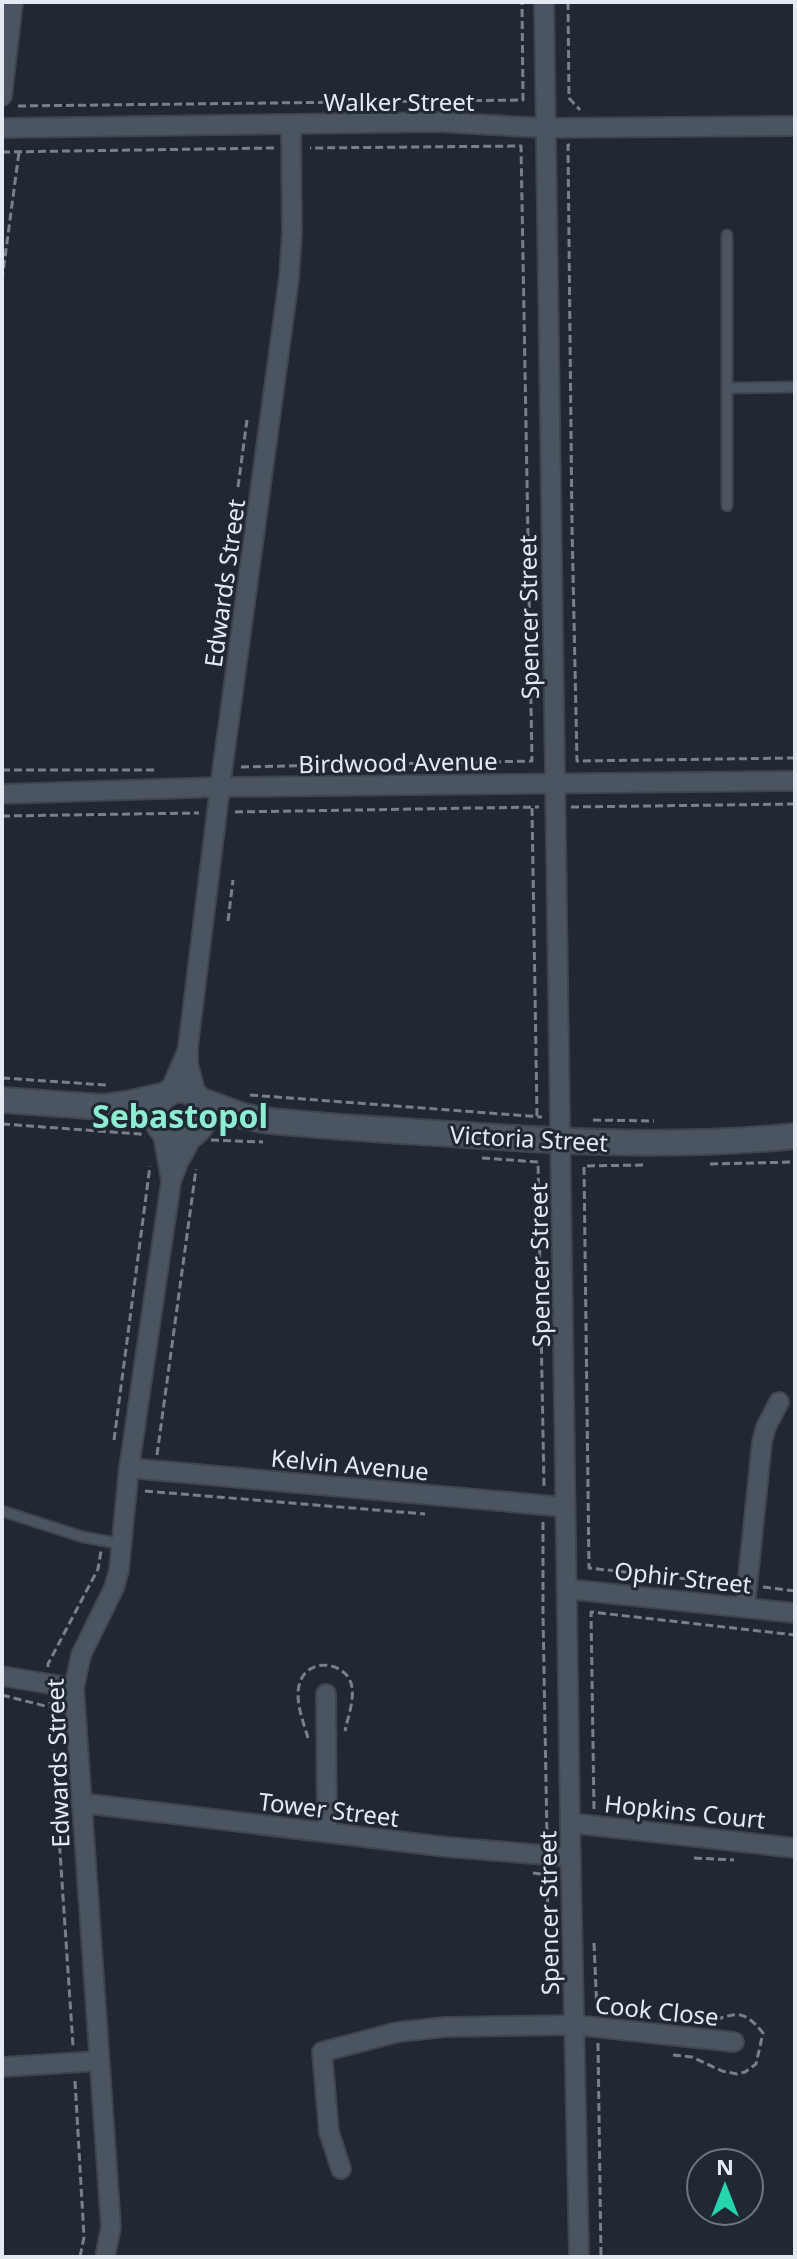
<svg xmlns="http://www.w3.org/2000/svg" width="797" height="2259" font-family="'Noto Sans',sans-serif">
<style>
.lines{fill:none;stroke-linecap:round;stroke-linejoin:round}
.service-casing{stroke:#3e454e;stroke-width:13}
.minor-casing{stroke:#3e454e;stroke-width:22}
.tertiary-casing{stroke:#3e454e;stroke-width:28}
.path{stroke:#798089;stroke-width:3;stroke-dasharray:8 4;stroke-linecap:butt}
.service{stroke:#4b5561;stroke-width:9}
.minor{stroke:#4b5561;stroke-width:18}
.tertiary{stroke:#4b5561;stroke-width:24}
.labels{text-anchor:middle;dominant-baseline:central;stroke-width:6;stroke-linejoin:round;paint-order:stroke}
.street-label{font-size:24px;fill:#e4eaf1;stroke:#1f2833}
.district-label{font-size:32px;font-weight:bold;fill:#8dedd0;stroke:#1f2833}
</style>
<rect width="100%" height="100%" fill="#1f2833"/>
<g class="lines">
<defs>
<path id="service" d="M727,235V506
M727,388L795,387
M2,1511L83,1537L122,1544"/>
<path id="minor" d="M544,2L570,1823L579,2257
M2,96L13,2
M2,128L437,122L545,128L795,126
M2,794L220,787L795,781
M169,1093L187,1052
M197,1098L188,1064V1047L220,787L289,278L292,233L291,124
M162,1130L171,1180
M129,1468L565,1507
M567,1589L795,1613
M745,1607L762,1442L766,1427L779,1402
M2,1676L74,1688
M326,1694L327,1832
M81,1803L447,1847L571,1857
M570,1823L795,1848
M2,2067L99,2061
M341,2169L329,2132L322,2052L398,2032L445,2027L575,2025L734,2042
M105,2257L111,2227L74,1688L81,1655L114,1588L119,1570L129,1468L171,1182L178,1163L195,1132"/>
<path id="tertiary" d="M156 1114a24 24 0 1 1 48 0a24 24 0 1 1-48 0Z
M2,1100L103,1107L127,1104L166,1095
M199,1100L243,1116L263,1120C326,1127 389,1130 452,1134C566,1142 681,1148 795,1136"/>
</defs>
<use href="#service" class="service-casing"/>
<use href="#minor" class="minor-casing"/>
<use href="#tertiary" class="tertiary-casing"/>
<path class="path" d="M568,2L569,98L580,110
M18,106L523,100L522,2
M570,145H568L572,527L577,761L795,758
M2,152L274,148
M2,280L19,152
M238,487L247,420
M241,767L532,761L521,146L310,148
M2,770H158
M571,807L795,804
M532,808L537,1116
M235,812L539,807
M2,816L199,813
M228,921L233,880
M2,1078L106,1085
M250,1095L542,1117
M593,1120L654,1121
M2,1124L140,1134L145,1137
M211,1140L263,1142
M482,1158L538,1162L544,1487
M710,1164L795,1162
M643,1165L584,1166L589,1568L732,1584
M114,1440L150,1166
M157,1455L196,1169
M145,1491L425,1514
M543,1522V1615L547,1838
M763,1587L795,1591
M48,1667V1664L98,1569L101,1551
M2,1695L49,1707
M50,1702L73,2046
M308,1738C303,1721 294,1699 300,1682C309,1656 348,1662 352,1687C354,1701 348,1717 345,1731
M594,1809L591,1612L795,1635
M694,1858L734,1860
M533,1873L548,1875L547,1940
M594,1943L597,2012
M598,2043L601,2257
M673,2055L692,2057L722,2071L737,2074L745,2072L756,2064L763,2033C744,2010 738,2012 712,2021
M75,2081L84,2237L80,2257"/>
<use href="#service" class="service"/>
<use href="#minor" class="minor"/>
<use href="#tertiary" class="tertiary"/>
</g>
<g class="labels">
<g class="street-label">
<text x="399" y="101">Walker Street</text>
<text transform="translate(224 583) rotate(-82)">Edwards Street</text>
<text transform="translate(528 617) rotate(-91)">Spencer Street</text>
<text transform="translate(398 762) rotate(-1)">Birdwood Avenue</text>
<text transform="translate(529 1138) rotate(3)">Victoria Street</text>
<text transform="translate(539 1265) rotate(-91)">Spencer Street</text>
<text transform="translate(350 1464) rotate(5)">Kelvin Avenue</text>
<text transform="translate(683 1577) rotate(6)">Ophir Street</text>
<text transform="translate(57 1763) rotate(-92)">Edwards Street</text>
<text transform="translate(329 1809) rotate(7)">Tower Street</text>
<text transform="translate(685 1811) rotate(6)">Hopkins Court</text>
<text transform="translate(548 1913) rotate(-91)">Spencer Street</text>
<text transform="translate(657 2010) rotate(6)">Cook Close</text>
</g>
<g class="district-label">
<text x="180" y="1115">Sebastopol</text>
</g>
</g>
<rect width="797" height="2259" fill="none" stroke="#e4eaf1" stroke-width="8"/>
<g transform="translate(725 2187)"><circle r="38" fill="#1f2833" stroke="#6e767f" stroke-width="2"/>
<path d="M0-6L14 30L0 20L-14 30Z" fill="#25d5ae"/>
<text y="-12" font-size="22" font-weight="bold" text-anchor="middle" fill="#e4eaf1">N</text>
</g>
</svg>
